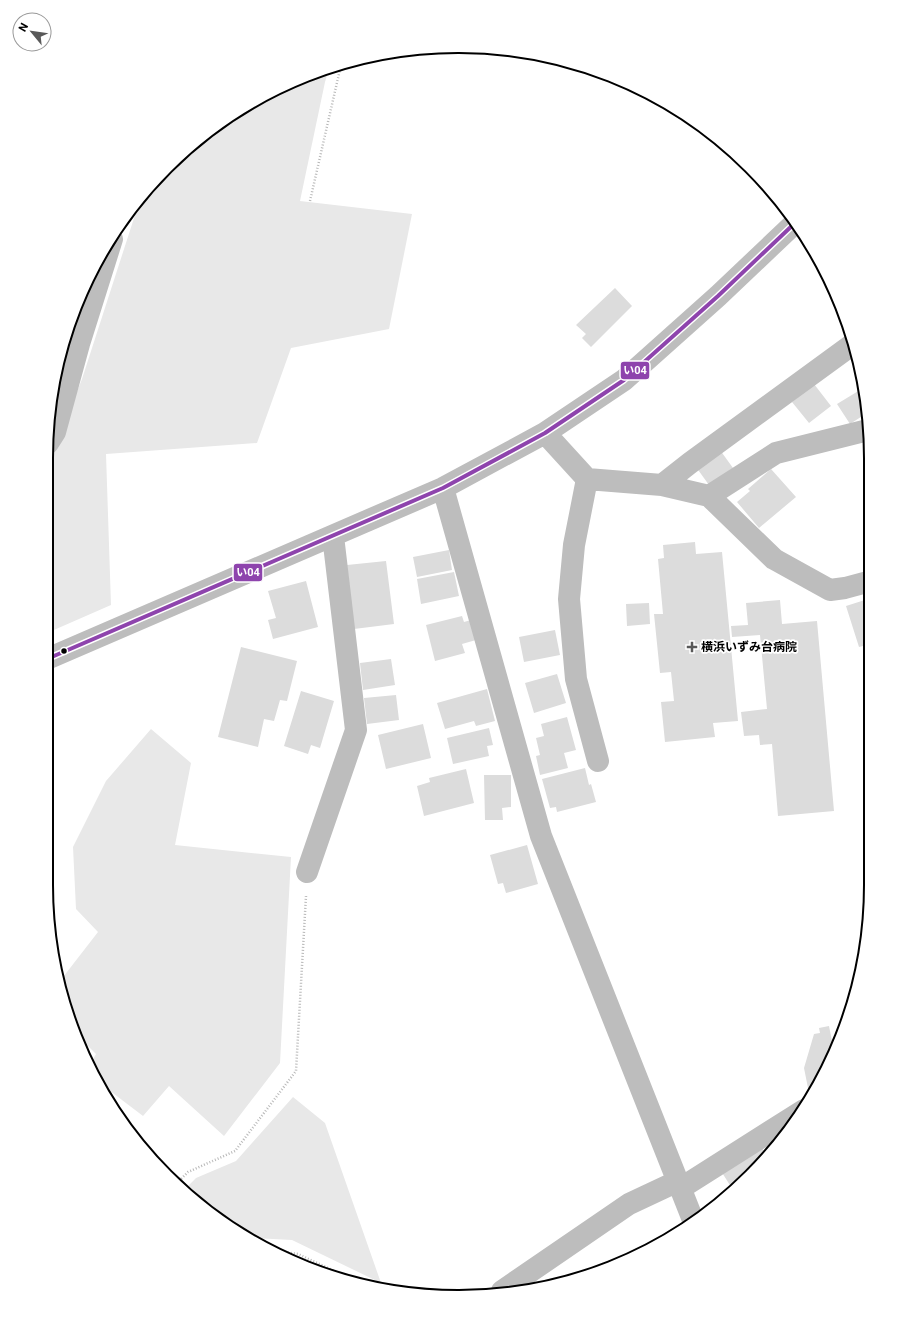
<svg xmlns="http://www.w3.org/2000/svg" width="917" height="1343" font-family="Roboto,'Noto Sans JP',sans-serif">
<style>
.green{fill:#e8e8e8}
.building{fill:#dcdcdc}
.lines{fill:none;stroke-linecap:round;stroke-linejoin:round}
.path{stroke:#b8b8b8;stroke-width:2.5;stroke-dasharray:1 2;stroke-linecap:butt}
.minor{stroke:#bdbdbd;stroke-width:22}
.bus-1-casing{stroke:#fff;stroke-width:7}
.bus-1{stroke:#8e44ad;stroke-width:4}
.poi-dot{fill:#595959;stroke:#fff;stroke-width:1.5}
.bus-dot{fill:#000;stroke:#fff;stroke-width:1.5}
.labels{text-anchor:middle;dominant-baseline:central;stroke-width:3.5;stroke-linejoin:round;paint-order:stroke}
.poi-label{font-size:12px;font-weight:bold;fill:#000;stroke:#fff;text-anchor:start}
.rim{fill:none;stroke:#000;stroke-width:2}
.line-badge{stroke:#fff;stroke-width:1.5}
.badge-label{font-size:11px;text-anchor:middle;font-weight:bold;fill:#fff}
</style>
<rect width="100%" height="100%" fill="#fff"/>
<path class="green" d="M329,69L325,82L300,201L412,214L389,329L291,348L257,443L106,454L111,605L47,633L46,459L54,448L82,379L135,215L137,201L167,167L229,116L300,77Z
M151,729L191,763L175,845L291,857L280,1063L224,1136L169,1086L143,1116L101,1084L91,1063L96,1054L77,1035L68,1017L60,981L98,932L76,909L73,847L106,781Z
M293,1097L325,1123L381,1283L292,1240L253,1238L207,1212L184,1190L196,1178L236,1161Z"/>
<path class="building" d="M615,288L632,306L591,347L582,338L586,334L576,325Z
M856,354L860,368V369L852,357Z
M814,384L831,406L809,423L792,402Z
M860,390L865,397L867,413L850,424L837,404Z
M720,450L733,468L709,485L696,467Z
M771,469L796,497L759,528L737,502L750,491L748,489Z
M695,542L696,554L722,552L738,721L713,723L715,737L665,742L661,702L674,701L671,672L660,673L654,614H663L658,559L664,558L663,545Z
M449,550L452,570L417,577L413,557Z
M386,561L394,624L354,629L347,565Z
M454,572L459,596L421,604L417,579Z
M306,581L318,627L273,639L268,620L276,618L268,591Z
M868,599L871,610V637H869L871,644L859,647L846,606Z
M780,600L782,624L817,621L834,811L778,816L772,744L760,745L759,735L744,736L741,712L767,709L760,635L732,637L731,626L748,625L746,603Z
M649,603L650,624L627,626L626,604Z
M462,616L464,622L471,620L476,640L462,644L465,653L435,661L426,625Z
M555,630L560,655L524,662L519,637Z
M241,647L297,661L287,701L280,700L274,721L264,719L258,747L218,737Z
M871,654V689H869L863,655Z
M391,659L395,685L363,690L360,663Z
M557,674L566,703L534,713L525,683Z
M487,689L495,721L476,726L474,721L445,729L437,703Z
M301,691L334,701L320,748L311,745L308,754L284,746Z
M396,695L399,720L367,724L364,698Z
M567,717L576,750L564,753L568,768L540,775L536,756L540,755L536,738L544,736L541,724Z
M423,724L431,758L386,769L378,735Z
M489,728L493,745L487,746L489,756L453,764L447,738Z
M585,768L589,785L591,784L596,802L557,812L556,807L550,808L542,779Z
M466,769L474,803L424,816L417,786L430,782L429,778Z
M484,775H511V807L502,808L503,820H485Z
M527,845L538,884L506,893L503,883L498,884L490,855Z
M829,1026L834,1051L828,1067L814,1092L809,1093L804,1068L814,1034L820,1033L819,1028Z
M761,1146L767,1156L750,1176L733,1190L721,1171Z"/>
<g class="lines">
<path class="path" d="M310,201L341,65
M177,1183L188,1172L235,1151L296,1071L306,896
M276,1251L298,1254L364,1285"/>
<path class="minor" d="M545,433L587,479L662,485L709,496L774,559L830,590L845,588L871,581
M48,443L55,432L79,344L112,239
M587,479L574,545L569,599L576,679L598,761
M662,485L690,463L853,344
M443,488L541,836L693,1220
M709,496L776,453L868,430
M47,659L443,488L545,433L624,380L718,296L796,222
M307,872L356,730L333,536
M681,1188L804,1110
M502,1291L629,1204L678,1181"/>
<defs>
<path id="bus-1" d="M47,659L443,488L545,433L624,380L718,296L796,222"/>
</defs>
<use href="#bus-1" class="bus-1-casing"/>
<use href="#bus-1" class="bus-1"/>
</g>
<path class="poi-dot" d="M690 641h4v4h4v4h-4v4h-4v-4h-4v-4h4z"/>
<circle class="bus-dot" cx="64" cy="651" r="3.5"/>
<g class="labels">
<g class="poi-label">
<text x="701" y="647">横浜いずみ台病院</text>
</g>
</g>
<path d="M0 0H917V1343H0ZM458 53H459A405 405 0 0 1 864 458V885A405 405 0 0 1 459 1290H458A405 405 0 0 1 53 885V458A405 405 0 0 1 458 53Z" fill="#fff" fill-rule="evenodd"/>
<path class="rim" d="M458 53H459A405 405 0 0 1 864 458V885A405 405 0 0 1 459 1290H458A405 405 0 0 1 53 885V458A405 405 0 0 1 458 53Z"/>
<g class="line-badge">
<rect x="620" y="361" width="30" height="19" rx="4" fill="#8e44ad"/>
<rect x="233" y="563" width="30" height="19" rx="4" fill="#8e44ad"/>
</g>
<g class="badge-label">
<text x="635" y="374">い04</text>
<text x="248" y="576">い04</text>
</g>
<g transform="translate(32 32) rotate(299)"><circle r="19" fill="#ffffff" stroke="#999999"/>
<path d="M0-3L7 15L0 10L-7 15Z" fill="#595959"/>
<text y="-6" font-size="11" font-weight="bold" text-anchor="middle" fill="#000000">N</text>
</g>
</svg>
